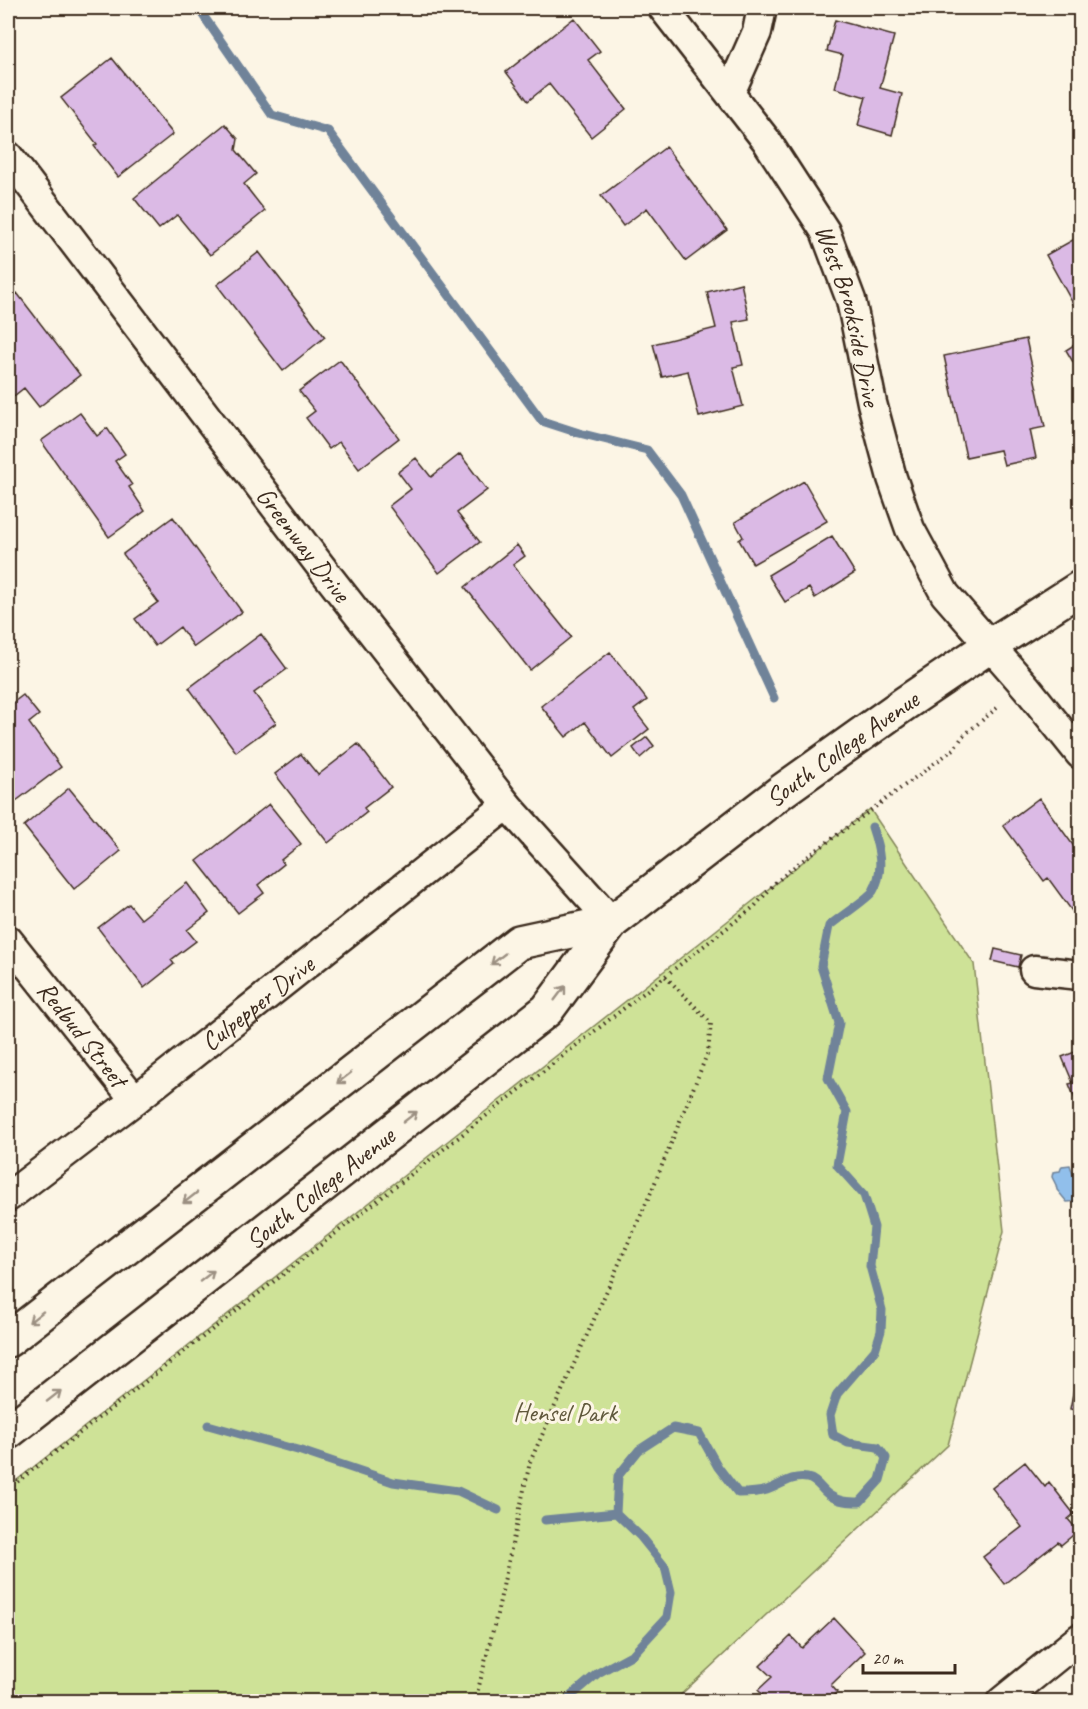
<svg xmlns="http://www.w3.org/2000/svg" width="1088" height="1709" font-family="Caveat,sans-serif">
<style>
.green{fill:#cee297;stroke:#84865a;stroke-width:1.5}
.water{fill:#91bfeb;stroke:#6f8399;stroke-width:1.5}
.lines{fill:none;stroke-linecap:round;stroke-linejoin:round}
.stream{stroke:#6f8399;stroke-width:9}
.building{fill:#dbbae5;stroke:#3b2a1e;stroke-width:1.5}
.street-casing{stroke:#3b2a1e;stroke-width:33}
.secondary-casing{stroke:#3b2a1e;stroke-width:38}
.path{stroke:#3b2a1e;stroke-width:4;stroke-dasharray:1.5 4.5;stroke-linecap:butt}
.street{stroke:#fcf5e5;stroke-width:28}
.secondary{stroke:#fcf5e5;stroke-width:33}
.oneway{stroke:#9c9082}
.labels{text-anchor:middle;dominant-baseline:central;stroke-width:6;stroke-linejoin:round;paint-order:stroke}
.street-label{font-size:26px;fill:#3b2a1e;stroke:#fcf5e5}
.park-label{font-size:26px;fill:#60583c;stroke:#fcf5e5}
</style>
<rect width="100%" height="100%" fill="#fcf5e5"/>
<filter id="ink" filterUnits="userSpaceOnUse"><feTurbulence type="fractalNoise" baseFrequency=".0167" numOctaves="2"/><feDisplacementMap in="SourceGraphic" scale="12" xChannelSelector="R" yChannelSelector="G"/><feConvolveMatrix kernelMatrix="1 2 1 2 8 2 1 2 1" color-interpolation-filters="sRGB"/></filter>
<g filter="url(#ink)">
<path class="green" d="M870,809L974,964L1004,1231L948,1445L674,1701H8V1487Z"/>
<path class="water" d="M1070,1165L1074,1177L1080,1181V1201L1067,1202L1057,1190L1056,1185L1052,1177L1053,1172L1060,1171L1062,1166Z"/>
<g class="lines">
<path class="stream" d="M198,8L272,115L328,131L542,421L579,433L647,450L681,495L774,698
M208,1425L301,1451L393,1482L458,1491L498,1510
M545,1520L616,1513
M564,1702L598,1673L633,1654L667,1617L671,1592L665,1567L640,1536L616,1513L618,1476L639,1450L673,1428L699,1433L718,1467L738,1493C748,1493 757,1493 767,1490C780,1486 791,1475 807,1478C818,1480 820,1489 829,1495C839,1502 849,1502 860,1502L880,1480L886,1458L878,1447L848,1443L833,1435L830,1415L837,1394L875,1350L881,1331L882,1310L870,1266L874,1227L864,1195L837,1165L847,1112L828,1078L839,1023L821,966L829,926C837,919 869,898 873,891C885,870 879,848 872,827"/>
</g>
<path class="building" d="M574,18L600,51L588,60L626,109L591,137L549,84L528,101L506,72Z
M835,20L894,36L880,88L902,94L892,135L858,125L866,97L835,88L843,55L827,51Z
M112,58L173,134L118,177L94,146L97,144L61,98Z
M225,124L238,139L236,150L256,174L244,184L265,211L210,255L177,215L159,229L134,198Z
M666,147L727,230L686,261L647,208L623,226L601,196Z
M1080,236V316L1046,255Z
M259,252L325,337L283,371L217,285Z
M741,283L749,319L733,322L743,365L733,367L743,406L699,417L688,371L662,377L653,344L716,328L707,292Z
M17,293L80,375L39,407L24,388L10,399L8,395V300Z
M1026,339L1045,427L1030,430L1036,458L1004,465L1000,450L966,457L944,356Z
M1080,341V374L1066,350Z
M340,360L399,438L359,469L339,442L329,449L306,418L315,411L299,391Z
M80,413L97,436L107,428L125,454L115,461L132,485L129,487L145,511L109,537L41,441Z
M460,454L487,490L457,513L480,542L439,573L389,506L411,489L398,472L416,458L431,477Z
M804,481L827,521L753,564L739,540L743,537L735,522Z
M173,517L242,612L194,647L180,627L155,646L135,619L158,602L123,554Z
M832,536L855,573L815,598L809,588L785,602L768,575Z
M517,545L525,556L513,565L571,637L530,670L465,587Z
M261,634L287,669L254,693L276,723L236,752L189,688Z
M610,652L647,700L634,710L649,729L612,758L585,722L566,737L541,706Z
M23,695L39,715L29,723L61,767L16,801L8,790V712L12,709L10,705Z
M647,737L654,746L640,758L633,748Z
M358,744L391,787L364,808L367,812L328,843L275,774L301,754L318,775Z
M69,788L121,851L74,889L24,826Z
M1039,798L1078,852L1075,854L1080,861V904L1072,911L1048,878L1044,881L1003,825Z
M269,804L301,844L281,860L284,864L258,885L264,893L238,913L197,861Z
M187,883L209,913L187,930L196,941L171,960L174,964L144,988L98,928L129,904L141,919Z
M995,949L1021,955L1018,967L992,961Z
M1080,1050V1111L1069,1084L1073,1083L1062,1057Z
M1080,1128V1150L1073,1131Z
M1080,1358V1411L1070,1409Z
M1025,1462L1045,1487L1049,1482L1074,1514L1068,1519L1078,1531L1061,1545L1058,1542L1004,1584L983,1557L1022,1527L992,1488Z
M834,1618L865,1652L831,1685L837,1692L827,1702H817L815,1699L812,1702H769L758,1690L772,1677L760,1666L791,1636L802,1648Z"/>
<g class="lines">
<defs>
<g id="street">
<path id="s1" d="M663,8L766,140L825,231L851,300L872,403L892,478L910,529L945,594L1027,688L1080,754"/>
<path d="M730,93L757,32L762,8"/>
<path id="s2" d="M8,156L328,576L507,805L612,922"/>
<path id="s3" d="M8,940L135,1100"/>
<path d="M1034,970L1080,975"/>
<path id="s4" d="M8,1197L135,1100L507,805"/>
<path d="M1001,1702L1080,1638"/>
</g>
<g id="secondary">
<path d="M8,1340L519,942L612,922"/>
<path id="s5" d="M8,1432L547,1010L612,922L782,791L904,704L991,645L1080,588"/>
</g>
</defs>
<use href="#street" class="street-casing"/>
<use href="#secondary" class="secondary-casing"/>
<path class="path" d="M8,1489L755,906L775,883L795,866L954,749L963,736L997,708
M475,1702L497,1614L530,1462L652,1190L708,1052L711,1023L665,976"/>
<use href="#street" class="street"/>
<use href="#secondary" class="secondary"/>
</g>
<defs><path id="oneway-shaft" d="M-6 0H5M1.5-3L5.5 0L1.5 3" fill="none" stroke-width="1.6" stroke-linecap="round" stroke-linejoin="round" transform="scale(1.5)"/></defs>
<g class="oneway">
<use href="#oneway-shaft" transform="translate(498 959) rotate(142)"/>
<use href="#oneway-shaft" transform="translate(560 993) rotate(-53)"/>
<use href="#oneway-shaft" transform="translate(344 1078) rotate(142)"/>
<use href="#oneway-shaft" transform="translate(410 1117) rotate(-38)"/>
<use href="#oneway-shaft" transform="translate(190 1198) rotate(142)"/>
<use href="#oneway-shaft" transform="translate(207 1276) rotate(-38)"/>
<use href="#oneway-shaft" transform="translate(36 1317) rotate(142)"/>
<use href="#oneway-shaft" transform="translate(54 1396) rotate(-38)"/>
</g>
</g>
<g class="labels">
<g class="street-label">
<text stroke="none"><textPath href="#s1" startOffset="364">West Brookside Drive</textPath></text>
<text stroke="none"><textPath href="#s2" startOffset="488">Greenway Drive</textPath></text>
<text stroke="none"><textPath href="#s5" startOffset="1082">South College Avenue</textPath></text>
<text stroke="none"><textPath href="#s4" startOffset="316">Culpepper Drive</textPath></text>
<text stroke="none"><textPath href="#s3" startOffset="120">Redbud Street</textPath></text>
<text stroke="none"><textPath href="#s5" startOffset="396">South College Avenue</textPath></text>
</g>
<g class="park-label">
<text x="565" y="1412">Hensel Park</text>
</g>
</g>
<rect width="1088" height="1709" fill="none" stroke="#fcf5e5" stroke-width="30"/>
<rect x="15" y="15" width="1058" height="1679" fill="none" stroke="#3b2a1e" stroke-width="2" filter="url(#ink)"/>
<path d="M863 1664v9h92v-9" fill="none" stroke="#3b2a1e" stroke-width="3"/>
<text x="872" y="1664" font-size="18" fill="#3b2a1e" stroke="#fcf5e5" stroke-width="4.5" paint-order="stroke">20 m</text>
</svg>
